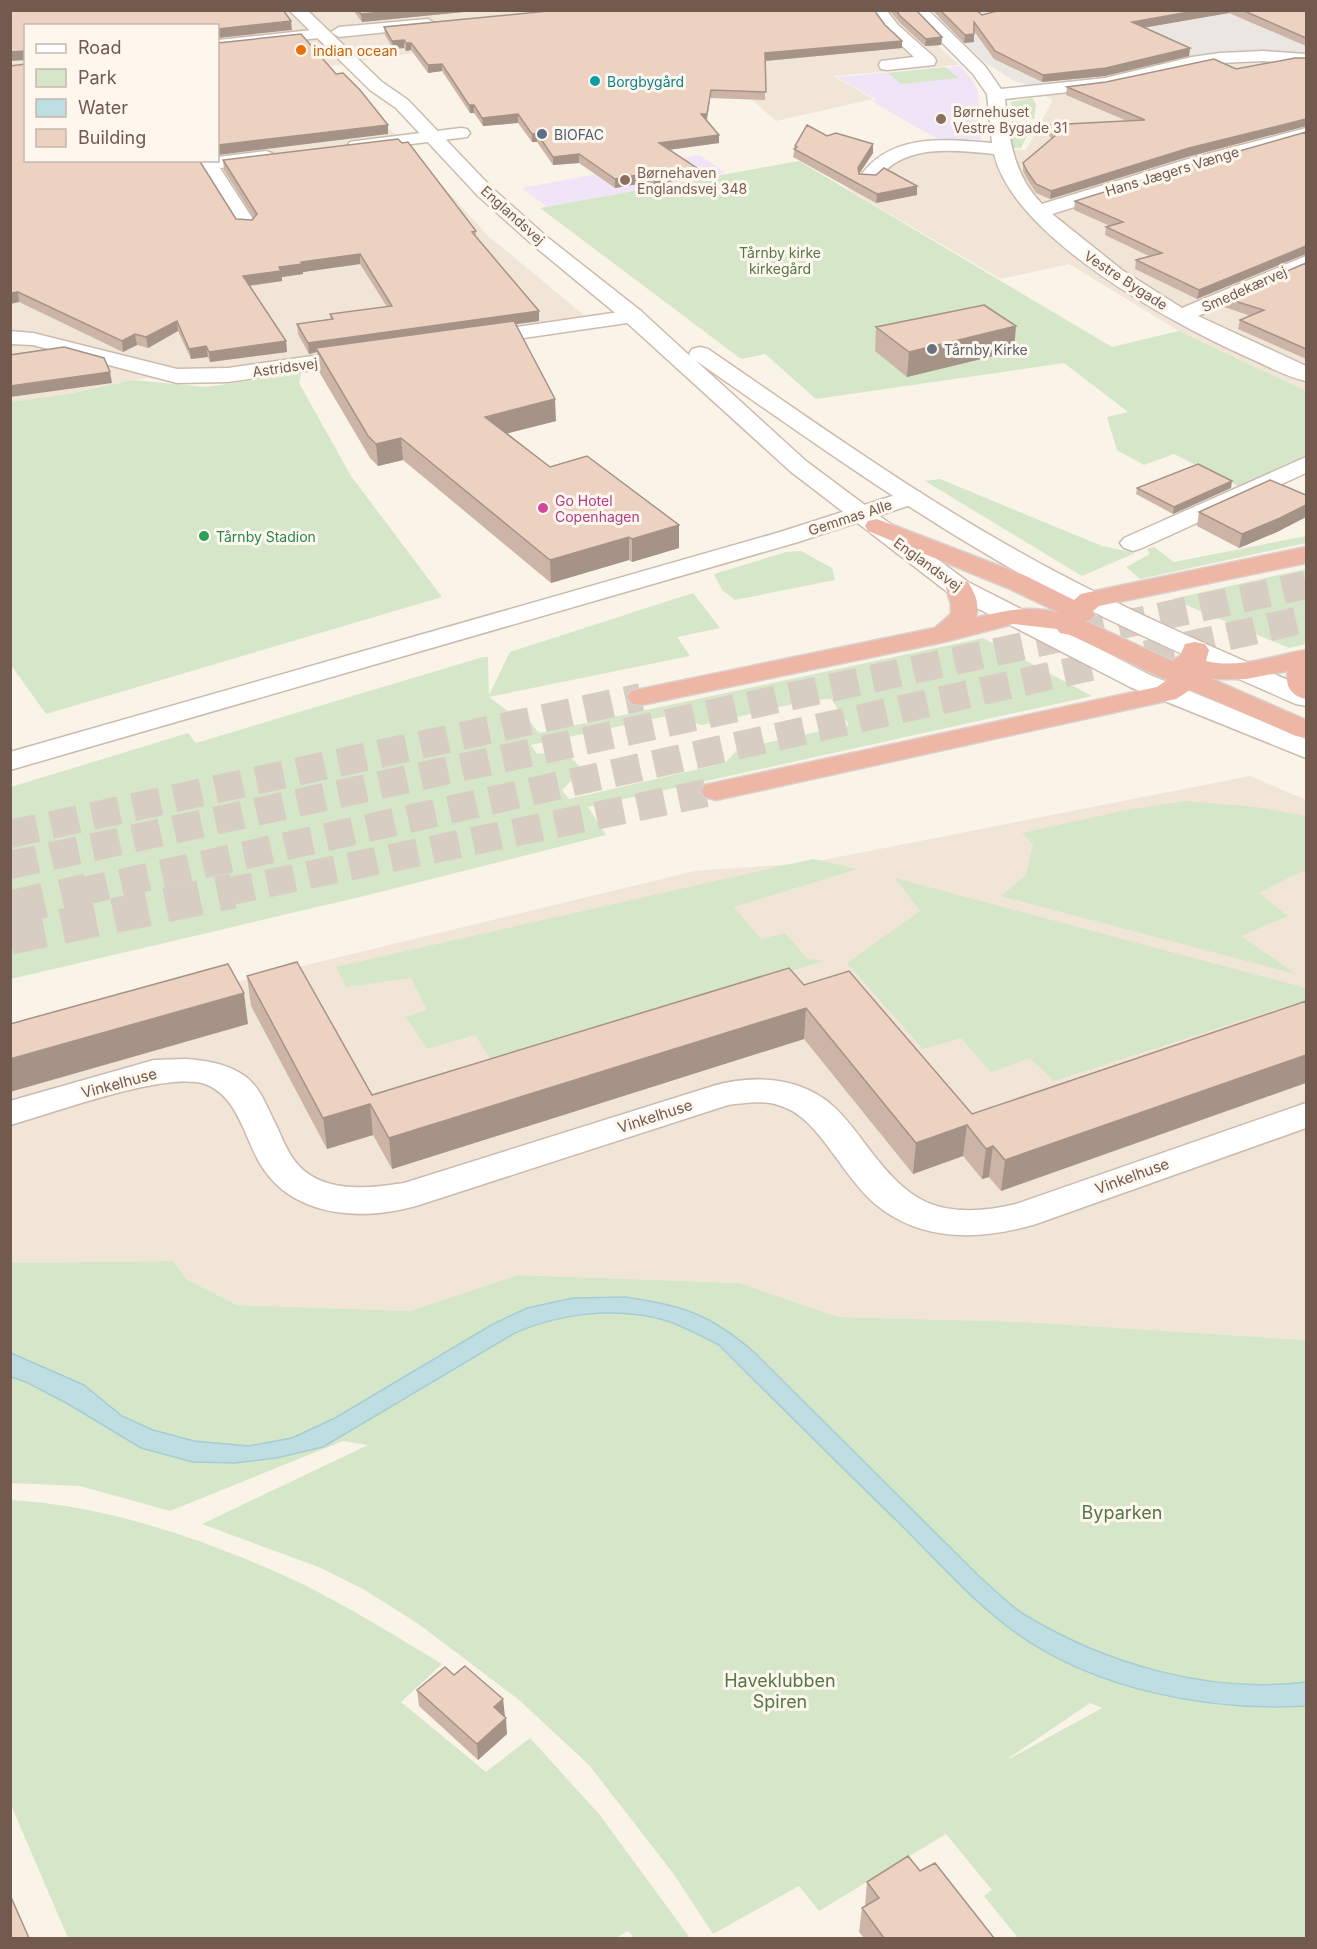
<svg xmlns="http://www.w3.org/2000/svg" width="1317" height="1949" font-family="Inter,sans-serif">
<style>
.residential{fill:#f1e5d7;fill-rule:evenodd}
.industrial{fill:#ebe6e1}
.education{fill:#f0e5f7}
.green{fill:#d5e7c8;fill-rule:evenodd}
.water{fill:#bedee2;stroke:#a5cdd3;stroke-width:1.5}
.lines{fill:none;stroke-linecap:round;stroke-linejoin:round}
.highway-tunnel-far1{stroke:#d8cdc2;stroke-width:28;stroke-dasharray:28 14;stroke-linecap:butt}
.highway-tunnel{stroke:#d8cdc2;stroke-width:35;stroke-dasharray:35 18;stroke-linecap:butt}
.street-casing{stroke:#cbbbaf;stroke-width:3}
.secondary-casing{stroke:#cebbad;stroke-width:3}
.highway-casing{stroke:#d8d1cd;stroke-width:3}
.street{fill:#fff;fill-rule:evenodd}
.secondary{fill:#fff;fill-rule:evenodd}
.highway{fill:#eeb6a5;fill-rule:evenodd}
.wall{fill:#ccb5a7}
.shaded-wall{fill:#a69388}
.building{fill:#edd2c2;stroke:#a69388;stroke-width:1.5}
.food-dot{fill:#e8710a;stroke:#fdf7ee;stroke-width:2}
.culture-dot{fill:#0f9aa8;stroke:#fdf7ee;stroke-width:2}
.education-dot{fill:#8d6e63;stroke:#fdf7ee;stroke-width:2}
.service-dot{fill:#5c6f8a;stroke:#fdf7ee;stroke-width:2}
.worship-dot{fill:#6b7280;stroke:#fdf7ee;stroke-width:2}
.hotel-dot{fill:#d1479c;stroke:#fdf7ee;stroke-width:2}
.leisure-dot{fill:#2e9e5b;stroke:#fdf7ee;stroke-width:2}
.labels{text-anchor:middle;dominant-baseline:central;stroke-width:6;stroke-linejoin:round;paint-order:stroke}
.far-food-label{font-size:14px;fill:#c56008;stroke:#fdf7ee;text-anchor:start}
.far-culture-label{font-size:14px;fill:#0d838f;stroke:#fdf7ee;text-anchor:start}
.far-education-label{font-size:14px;fill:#785e54;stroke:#fdf7ee;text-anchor:start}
.far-service-label{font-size:14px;fill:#4e5e75;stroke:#fdf7ee;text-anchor:start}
.far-street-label{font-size:14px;fill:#725a4e;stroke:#fdf7ee}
.far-park-label{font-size:14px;fill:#567748;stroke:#fdf7ee}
.far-worship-label{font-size:14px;fill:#5b616d;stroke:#fdf7ee;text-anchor:start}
.far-hotel-label{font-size:14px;fill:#b23c85;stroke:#fdf7ee;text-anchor:start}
.far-leisure-label{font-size:14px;fill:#27864d;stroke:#fdf7ee;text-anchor:start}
.street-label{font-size:15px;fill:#725a4e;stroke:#fdf7ee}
.near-park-label{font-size:18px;fill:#567748;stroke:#fdf7ee}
</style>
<rect width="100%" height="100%" fill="#faf3e8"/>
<path class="residential" d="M10,11H900L959,65L833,76L873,99L776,121L673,31L544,40L388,56L325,67L406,145L487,235L590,320L133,380L68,394L11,402ZM26,26H218V160H26Z
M1306,55V391L1179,331L1069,264L1001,279L847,189L890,162L936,148L1026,150L1053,100L1027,85L1106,76L1186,59Z
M1250,776L1306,800V1340L1026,1322L838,1317L740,1283L519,1275L410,1311L237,1305L186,1279L173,1261L11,1263L10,1037L695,871L808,863Z"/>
<path class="industrial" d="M982,10L1306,11V55L1186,59L1106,76L1027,85L1014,81L983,61L937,18Z"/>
<path class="education" d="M960,66L972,79L978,92L981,144L941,141L871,101L877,100L836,77Z
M699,155L726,173L547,207L522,188Z"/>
<path class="green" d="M945,67L959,78L901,84L888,73Z
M1032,98L1036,104L1034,119L1012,118L1011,102Z
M1011,121L1033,123L1021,148H1012Z
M799,161L1112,347L1179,331L1306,391V457L1240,487L1174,454L1144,465L1117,450L1107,417L1128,412L1064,363L816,399L765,354L741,359L540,208Z
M301,374L299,383L351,476L442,597L46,714L11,665V402L68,394L133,380L205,387Z
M940,479L1102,546L1135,553L1082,576L925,481Z
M1306,536V543L1140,579L1126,567L1150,554L1147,549L1154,547L1174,562Z
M801,551L832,568L835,580L735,600L722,590L714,574L786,552Z
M1306,569V644L1289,648L1172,599Z
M693,593L720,628L677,637L690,656L489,697L508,711L520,709L539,733L983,638L1092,696L588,807L606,835L364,896L11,979V787L188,733L196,743L483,657H488L489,695L510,652ZM831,699L849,725L738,749L725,763L569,799L562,790L578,774L579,766C567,751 555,752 537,754L531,745L667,716L702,725L810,700Z
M1185,801L1256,807L1306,816V874L1302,871L1259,893L1288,916L1241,936L1296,974L1001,896L1026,875L1033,844L1022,833L1122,811Z
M813,859L857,869L734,907L761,939L785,933L808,959L824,961L491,1060L475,1035L427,1049L406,1017L427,1010L411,978L346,987L336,967Z
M895,878L1306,988V1000L1054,1081L1030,1058L991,1072L961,1038L923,1049L847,963L920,911Z
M173,1261L186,1279L237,1305L410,1311L518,1275L740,1283L838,1317L1026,1322L1306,1340V1938H1018L984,1896L992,1890L946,1834L819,1911L799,1886L713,1934L673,1873L589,1765L518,1699L417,1623L363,1589L321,1568L202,1524L368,1445L343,1441L170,1511L80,1486L11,1483L10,1263ZM1090,1703L1102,1708L1009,1759V1758Z
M10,1500C101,1505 191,1535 274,1571C332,1596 387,1631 442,1664L401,1702L486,1772L530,1738L599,1814L690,1938H634L628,1931L616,1938H68L11,1805Z"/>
<path class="water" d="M625,1297C682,1305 710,1314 754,1352L980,1577C993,1588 1007,1603 1022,1613C1105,1664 1209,1694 1306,1682V1706C1210,1712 1096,1690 1016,1633C973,1602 937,1561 900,1524C839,1465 779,1405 719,1345C701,1336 683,1326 664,1320C615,1307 560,1313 515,1333L323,1447L276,1458L235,1463L193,1462L141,1448L68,1404L26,1382L11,1377V1353L84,1385L122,1416L153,1430L194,1441L248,1446L292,1438L335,1418L493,1324L527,1308L573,1298Z"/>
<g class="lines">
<path class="highway-tunnel-far1" d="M10,834L641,697
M10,865L1306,585
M80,892L1306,619
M226,892L716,791"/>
<path class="highway-tunnel" d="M10,908L87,891
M10,937L233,891"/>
<defs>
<path id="street" d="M876,10L887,11L898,25L934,57L936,61L934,65L887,70L881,69L879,65L881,61L914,57L886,31L873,14Z
M910,10H928L985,66L1001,89L1105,78L1192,57L1220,53L1263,51L1306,54V64L1263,61L1220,63L1192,67L1105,88L1005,99C1009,139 1013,174 1042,204L1188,159L1306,128V138L1202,167L1052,214L1122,270L1182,308L1306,256V269L1198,316L1306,366V381C1286,377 1266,365 1247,357C1173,324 1014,238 994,154C951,150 903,143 875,182H861L859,178C889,133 943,139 992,143L987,94L973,74Z
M428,19L436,24L434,27L339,37L331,32L339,27Z
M321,29L329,34L327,37L218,50V40Z
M461,128L467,129L470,133L467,137L356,151L350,150L347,146L350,142L356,141Z
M266,151L272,153L275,157L272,161L220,168L256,224L253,228H239L197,160H218V157Z
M633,310L641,311L644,316L641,321L476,345L468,344L465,339L468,334L476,333Z
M10,331L33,333L177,369L228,368L362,349L370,351L373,356L370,361L362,363L228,382L177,383L33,345L10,344Z
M1306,457V473L1142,548L1133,551L1124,548L1120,543L1124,538Z
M911,490L920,492L923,497L920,502L798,542L10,770V752L780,532Z
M185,1059C205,1060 229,1064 246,1077C259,1087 266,1104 273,1119C280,1132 285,1148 294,1160C319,1194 367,1189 404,1183L713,1086C753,1074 802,1077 834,1107C848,1120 860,1137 872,1153C887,1172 903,1191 926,1202C953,1214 987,1211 1016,1204L1306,1103V1128L1036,1224C985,1239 929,1243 883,1210C864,1197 849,1175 835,1156C820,1136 804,1112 778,1105C763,1100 744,1103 728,1105L419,1205C362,1222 289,1218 258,1160C244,1134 236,1095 205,1084C165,1071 54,1113 10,1125V1101L154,1060Z"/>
<path id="secondary" d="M289,10H307L382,82L408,100L492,188L547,237L641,311L691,357L689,354L692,349L700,347L708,349C809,418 909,490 1016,550C1109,603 1208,645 1306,688V706L1296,704C1195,660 1093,616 998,561C893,500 794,429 695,360L806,461L968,582L1150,675L1306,739V758L1130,687L950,594L790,471L625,321L533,245L478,196L396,108L370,90Z"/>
<path id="highway" d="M877,519L1026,576L1074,600L1081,594L1090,592L1306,547V563L1099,606L1093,611L1095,614L1091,620L1085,621L1172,661L1180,656L1185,644L1195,642L1205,644L1209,650L1206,661C1240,669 1273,656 1306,650V699C1292,696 1284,686 1288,671L1246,679H1212L1306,720V738L1296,736L1190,690L1176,699L1166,701L716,800L705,797L701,791L705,785L1157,687L1167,680L1070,635L1060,633L1057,629L1013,624L944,642L641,705L631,703L627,697L631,691L641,689L935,628L951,614V604L946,588L950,582L959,580L968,582C975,593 981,606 975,618C1006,610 1028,605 1060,613L1008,588L868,531L865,526L868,521Z"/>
</defs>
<use href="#street" class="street-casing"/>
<use href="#secondary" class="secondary-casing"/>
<use href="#highway" class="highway-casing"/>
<use href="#street" class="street"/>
<use href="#secondary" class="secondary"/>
<use href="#highway" class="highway"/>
</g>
<path class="wall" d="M353,10H484L362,22Z
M559,10H874L902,48L765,61V100L710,98L707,121L719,135V143L669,150L697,176L654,185L649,182L615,188L579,163L553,165L537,142H532L518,123L483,126L474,113H470L442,71L428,73L411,50L406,51L404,48L393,49L385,35L384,27Z
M889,10H916L942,37L941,45L925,46L900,23Z
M932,10H977L982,15L1001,10H1306V46L1229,13L1144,27L1190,48L1189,56L1105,76L1042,82L994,59L974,31V42L964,43Z
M1306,58V126L1187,157L1050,199L1036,193L1027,179L1023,171V163L1052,139L1047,133L1048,125L1127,121L1066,95L1067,87L1236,69Z
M10,66L236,219L252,220L254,218L224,170L223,160L476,231V237L539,321L516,324L556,421L507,433L550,467L679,548L632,562L629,560L551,583L403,460L378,466L370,458L318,370L317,352L309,354L298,334L297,324L331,319L330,314L387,307L360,264L303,272V274L282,277V281L250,286L286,341L287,352L210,362L208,357L191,359L178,331L148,348L137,345L123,352L19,302L10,304Z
M1306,132L1197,299L1135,269L1136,260L1149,256L1105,235L1106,227L1110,226L1074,210L1075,201Z
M827,136L873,144V153L859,174L917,186V195L876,203L793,157L795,146Z
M1306,263V359L1238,329L1240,320L1251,316L1224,307L1225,298Z
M876,327L1014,351L907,377L875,351Z
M1137,488H1231L1173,514L1136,494Z
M1306,495V517L1277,532L1239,548L1197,526L1199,512Z
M247,976L372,1095L804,985L972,1114L1306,1001L1001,1191L989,1177L982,1179L963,1156L913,1174L804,1039L392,1169L373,1135L327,1149L251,1006Z
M454,1675L503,1699L504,1716L507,1734L478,1760L419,1706L417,1690Z
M920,1871L994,1938H864L859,1932L862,1908L865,1906L867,1882Z"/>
<path class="shaded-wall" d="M404,10H484L362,22L361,14Z
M1200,10H1229V13L1131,30L1132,22Z
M291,21L292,30L218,38V29Z
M974,34V42L964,43L965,35Z
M942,37L941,45L925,46L926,39Z
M404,40V48L393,49L392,41Z
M902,41V48L764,61L765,53Z
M406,43H411V50L406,51Z
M1190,48L1189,56L1105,76L1042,82L1043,75Z
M26,51V60L10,61V52Z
M442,64V71L428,73V65Z
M711,90L710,98L706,122L701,114Z
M469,105H474V113H470Z
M518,114V123L483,126L482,118Z
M1306,119V126L1187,157L1050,199L1051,191L1189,148Z
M388,125V134L218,155V145Z
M537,133V142H532V134Z
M719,135V143L659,151V143Z
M873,144V153L857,177L858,168Z
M579,154V163L553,165V157Z
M697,168V176L654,185V176Z
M649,173V182L615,188V179Z
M917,186V195L876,203L877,194Z
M1306,246V254L1197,299L1199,290Z
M360,254V264L303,272V274L282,277V281L245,286L243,276L301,262Z
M18,292L19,302L10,304V293Z
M539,311V321L318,352L316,348L317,352L309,354L308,343Z
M177,321L178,331L148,348L146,337Z
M1016,326L1014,351L907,377L909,352Z
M135,334L137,345L123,352L122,341Z
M286,341L287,352L210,362L209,352Z
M206,346L208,357L191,359L189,349Z
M110,372L112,383L10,397V386Z
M555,399L556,421L486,439L485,417Z
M401,438L403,460L378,466L376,444Z
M1232,481L1231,488L1173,514L1174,507Z
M1306,505V517L1277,532L1239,548L1242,534Z
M679,525V548L632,562V539Z
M629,537V560L551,583L550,560Z
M244,993L248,1024L10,1092V1059Z
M806,1008L804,1039L392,1169L389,1138Z
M1306,1055V1083L1001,1191L1005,1160Z
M370,1104L373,1135L327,1149L323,1118Z
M967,1125L963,1156L913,1174L916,1143Z
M993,1146L989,1177L982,1179L986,1149Z
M503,1699L505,1716L495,1724L494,1707Z
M506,1718L507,1734L478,1760L477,1744Z"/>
<path class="building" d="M10,10H283L291,21L218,29V26H26V51L10,52Z
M358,10H404L361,14Z
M559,10H874L885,25L902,41L765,53L766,92L711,90L707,114H701L719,135L659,143L697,168L654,176L649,173L615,179L579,154L553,157L537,133L532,134L518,114L482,118L474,105H469L442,64L428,65L411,43H406L404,40L392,41L384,27Z
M896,10H916L942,37L926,39L900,16Z
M940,10H976L982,15L1001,10H1200L1132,22L1190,48L1106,68L1043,75L995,51L974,22V34L965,35Z
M1242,10H1306V38Z
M301,34L336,74L343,73L360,90L388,125L218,145V43Z
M1295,58H1306V119L1189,148L1051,191L1036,184L1027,171L1023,163L1056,135L1048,125L1145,120L1067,87L1106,82L1214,59L1236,69Z
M26,64V160H199L236,219L252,220L257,214L223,160L398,139L402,143L408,142L476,231L472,232L539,311L308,343L297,324L333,319L330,314L392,306L360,254L301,262L302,264L279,267L281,271L243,276L286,341L209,352L206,346L189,349L177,321L146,337L135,334L122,341L18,292L10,293V66Z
M807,125L827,136L836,133L873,144L858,168L859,174L876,175L884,168L917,186L877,194L794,149L797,147L795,146Z
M1306,132V246L1199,290L1136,260L1162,253L1106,227L1123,222L1075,201L1204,161Z
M1306,263V349L1240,320L1264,310L1225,298Z
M984,305L1016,326L909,352L876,327Z
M514,321L555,399L485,417L550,467L587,456L679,525L632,539L629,537L550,560L401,438L376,444L368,436L316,348Z
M64,347L104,358L110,372L10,386V355Z
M1198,464L1232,481L1174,507L1137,488Z
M1270,480L1306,495V505L1280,518L1242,534L1199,512Z
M297,962L372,1095L789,968L804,985L849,971L972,1114L1306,1001V1055L1005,1160L993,1146L986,1149L967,1125L916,1143L806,1008L389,1138L370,1104L323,1118L247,976Z
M228,964L244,993L10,1059V1024Z
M465,1666L503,1699L494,1707L506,1718L477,1744L417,1690L445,1667L454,1675Z
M908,1856L920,1871L935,1863L994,1938H884L862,1908L879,1898L867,1882Z
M10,1895L29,1938H10Z"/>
<circle class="food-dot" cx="301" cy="50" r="6"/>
<circle class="culture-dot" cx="595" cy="81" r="6"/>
<g class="education-dot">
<circle cx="941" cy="119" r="6"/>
<circle cx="625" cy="180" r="6"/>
</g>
<circle class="service-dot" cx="542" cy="134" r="6"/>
<circle class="worship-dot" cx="932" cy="349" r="6"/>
<circle class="hotel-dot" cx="543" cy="508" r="6"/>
<circle class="leisure-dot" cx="204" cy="536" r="6"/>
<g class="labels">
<g class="far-food-label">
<text x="313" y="50">indian ocean</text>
</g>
<g class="far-culture-label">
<text x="607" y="81">Borgbygård</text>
</g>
<g class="far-education-label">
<text x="953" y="111">Børnehuset<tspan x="953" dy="16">Vestre Bygade 31</tspan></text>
<text x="637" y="172">Børnehaven<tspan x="637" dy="16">Englandsvej 348</tspan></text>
</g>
<g class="far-service-label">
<text x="554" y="134">BIOFAC</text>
</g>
<g class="far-street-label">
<text transform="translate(1172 171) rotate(-17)">Hans Jægers Vænge</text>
<text transform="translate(513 215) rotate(42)">Englandsvej</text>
<text transform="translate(1126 280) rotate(33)">Vestre Bygade</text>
<text transform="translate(1244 289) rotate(-24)">Smedekærvej</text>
<text transform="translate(285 367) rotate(-8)">Astridsvej</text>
<text transform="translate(850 517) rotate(-18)">Gemmas Alle</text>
<text transform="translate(928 564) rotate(36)">Englandsvej</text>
</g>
<g class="far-park-label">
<text x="780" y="252">Tårnby kirke<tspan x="780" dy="16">kirkegård</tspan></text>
</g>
<g class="far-worship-label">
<text x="944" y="349">Tårnby Kirke</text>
</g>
<g class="far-hotel-label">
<text x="555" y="500">Go Hotel<tspan x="555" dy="16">Copenhagen</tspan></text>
</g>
<g class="far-leisure-label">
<text x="216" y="536">Tårnby Stadion</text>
</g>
<g class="street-label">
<text transform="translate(119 1083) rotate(-15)">Vinkelhuse</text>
<text transform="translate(655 1116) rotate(-18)">Vinkelhuse</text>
<text transform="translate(1132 1176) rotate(-20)">Vinkelhuse</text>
</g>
<g class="near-park-label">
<text x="1122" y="1512">Byparken</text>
<text x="780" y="1680">Haveklubben<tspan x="780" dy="21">Spiren</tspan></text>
</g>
</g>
<rect width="1317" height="1949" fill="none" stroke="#725a4e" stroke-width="24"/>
<rect x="24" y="24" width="195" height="138" fill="#fdf7ee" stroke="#c5b8ae" stroke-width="1.5"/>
<rect x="36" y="44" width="30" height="9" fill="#ffffff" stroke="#c5b8ae" stroke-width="1.5"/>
<text x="78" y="54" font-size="18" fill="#725a4e">Road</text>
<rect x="36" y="69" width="30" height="18" fill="#d5e7c8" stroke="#c5b8ae" stroke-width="1.5"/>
<text x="78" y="84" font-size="18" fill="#725a4e">Park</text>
<rect x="36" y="99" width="30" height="18" fill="#bedee2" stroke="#c5b8ae" stroke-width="1.5"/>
<text x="78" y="114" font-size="18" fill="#725a4e">Water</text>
<rect x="36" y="129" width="30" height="18" fill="#edd2c2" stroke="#c5b8ae" stroke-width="1.5"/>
<text x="78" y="144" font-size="18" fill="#725a4e">Building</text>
</svg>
